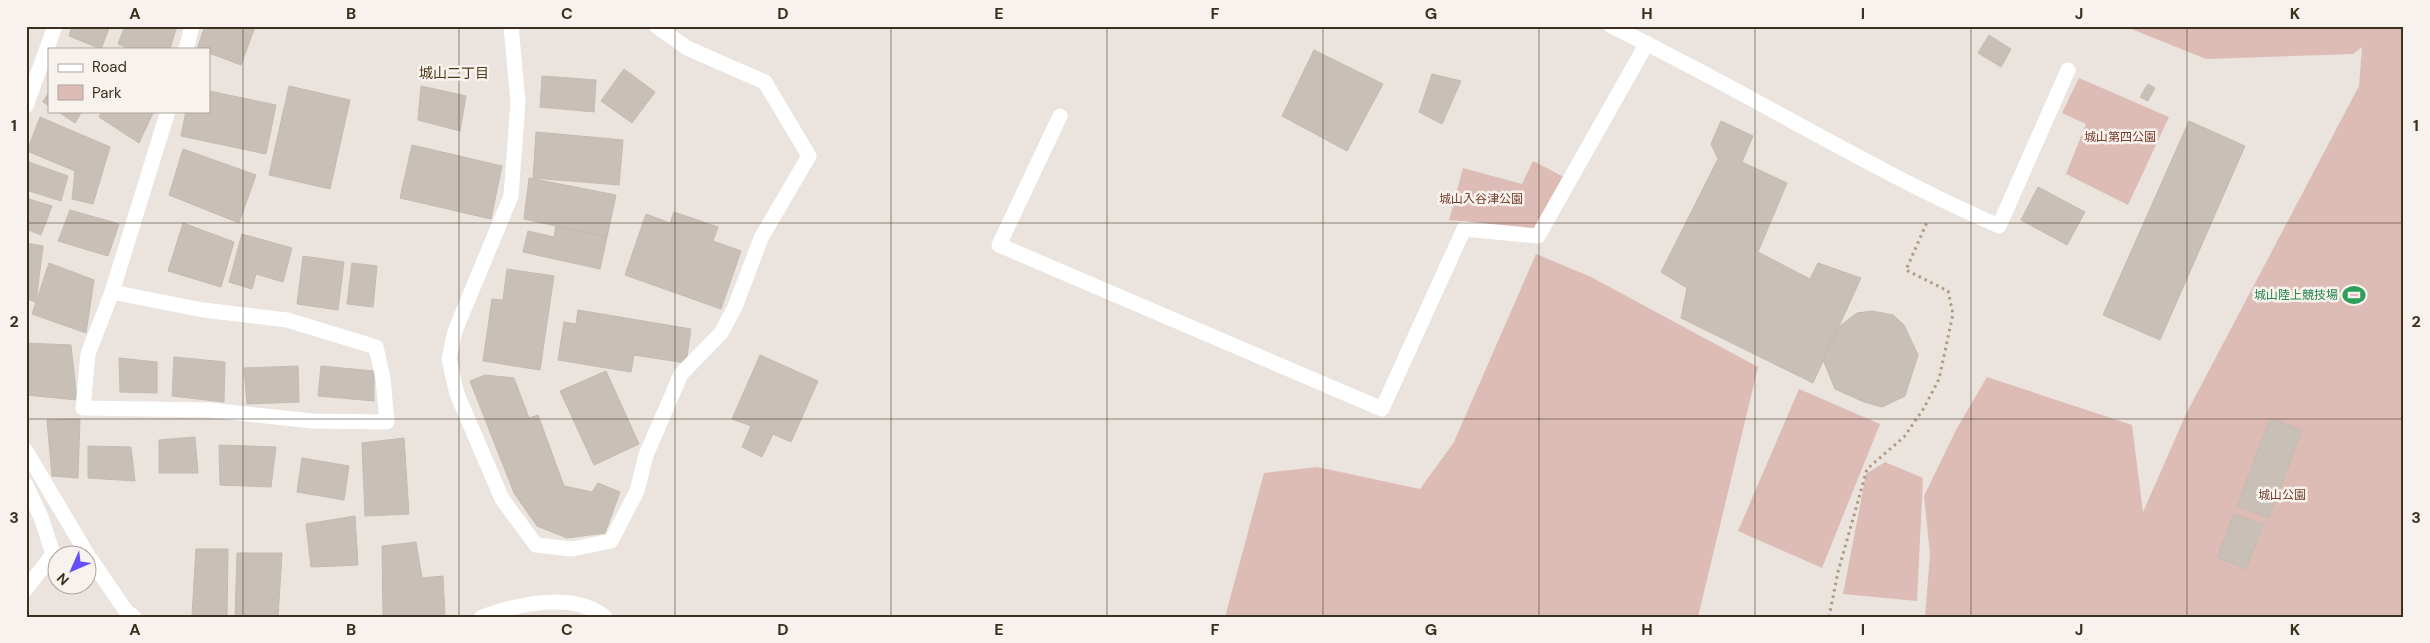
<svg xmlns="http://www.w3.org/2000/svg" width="2430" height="643" font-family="'DM Sans','Noto Sans JP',sans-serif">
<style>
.green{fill:#ddbcb5}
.building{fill:#c8bfb6;stroke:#c4bab0}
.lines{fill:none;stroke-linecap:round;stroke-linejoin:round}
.path{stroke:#b09a7d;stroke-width:3;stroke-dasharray:2.5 4;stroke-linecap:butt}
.minor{stroke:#fff;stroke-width:15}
.grid{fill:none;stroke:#3b301f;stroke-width:1;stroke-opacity:0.55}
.labels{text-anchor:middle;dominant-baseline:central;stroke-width:5;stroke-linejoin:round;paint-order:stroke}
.park-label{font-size:12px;fill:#733c28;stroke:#f7f2ee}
.leisure-label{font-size:12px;fill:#27864d;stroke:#f7f2ee;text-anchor:end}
.neighbourhood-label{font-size:14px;fill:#4d3b1a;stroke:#f7f2ee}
.neatline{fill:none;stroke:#3b301f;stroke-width:2}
.grid-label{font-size:16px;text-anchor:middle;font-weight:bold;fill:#3b301f}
</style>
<rect width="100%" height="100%" fill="#eae3de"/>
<path class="green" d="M2124,26H2404V617H1925L1930,554L1924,496L1956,430L1987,377L2132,425L2143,512L2186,414L2359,86L2362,47L2353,54L2206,59Z
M2079,78L2169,117L2128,205L2066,174L2086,124L2062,113Z
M1533,161L1564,177L1536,229L1449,220L1463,168L1522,184Z
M1536,254L1591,277L1758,367L1698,617H1225L1264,473L1317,467L1420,489L1454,442Z
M1799,389L1880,424L1822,568L1738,531Z
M1885,462L1923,478L1917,601L1843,594L1866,474Z"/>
<path class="building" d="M72,26H110L101,49L69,36Z
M125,26H177L170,49H130L118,44Z
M205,26L255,27L241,65L209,53V49H197Z
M1989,35L2011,49L2001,67L1978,53Z
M1314,50L1383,84L1347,151L1282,116Z
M624,69L655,92L632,123L601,101Z
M1432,74L1461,81L1442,124L1419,112Z
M542,76L596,80L594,112L540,107Z
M2148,84L2155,88L2148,101L2140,97Z
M289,86L350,100L330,189L269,175Z
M421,86L466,96L460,131L418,120Z
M209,91L276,105L266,154L181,136L186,111H209Z
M49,92V106L43,102Z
M57,111H82L75,123Z
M102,111H154L139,143L99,117Z
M40,117L110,147L93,204L72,199L75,171L27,151Z
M1721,121L1753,136L1742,162L1787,183L1758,252L1810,279L1818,263L1861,278L1813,383L1681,318L1687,288L1661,272L1718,159L1711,144Z
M2189,121L2245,146L2160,340L2103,315Z
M536,132L623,140L619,185L533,178Z
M412,145L502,166L491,219L400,198Z
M183,149L256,175L239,223L169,195Z
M26,161L68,176L61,201L26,190Z
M529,178L616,195L607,237L524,219Z
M2038,187L2085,212L2067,245L2021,220Z
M29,199L52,206L41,235L26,229V207Z
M70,210L119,224L108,256L58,241Z
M674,212L718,227L713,241L741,251L721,309L625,275L646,214L670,223Z
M183,223L234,242L221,287L168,271Z
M556,226L607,237L600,269L523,252L528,231L554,237Z
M242,234L292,248L283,282L256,274L252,289L229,282Z
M26,243L43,246L36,302L26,299Z
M303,256L344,262L338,310L297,304Z
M49,263L94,280L86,333L32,314Z
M352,263L377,266L373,307L347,304Z
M507,269L554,276L540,370L483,361L492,299L503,300Z
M578,310L691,329L686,363L634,355L631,372L558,360L564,322L576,324Z
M1872,311L1893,315L1904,325L1918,355L1905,396L1882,407L1864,402L1835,389L1823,360L1832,332L1857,313Z
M26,343L71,345L77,400L26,395Z
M760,355L818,381L791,442L773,434L762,457L742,447L751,426L732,419Z
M174,357L225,362L224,402L172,396Z
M119,358L157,362V393L120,392Z
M298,366L299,402L247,404L244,368Z
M321,366L374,371V401L318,396Z
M606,371L639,444L594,465L560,391Z
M485,375L514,378L529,418L538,415L564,486L592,492L598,483L620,492L605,533L567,538L537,526L514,493L470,381Z
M2270,418L2302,430L2269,518L2237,506Z
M80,419L78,478L52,476L47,420Z
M195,437L198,473H159V440Z
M404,438L409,514L365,516L362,443Z
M219,445L276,447L271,487L220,485Z
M88,446L131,447L135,481L88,478Z
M302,458L349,466L344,500L297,492Z
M2234,514L2263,525L2246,569L2217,557Z
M355,516L358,565L311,567L306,524Z
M416,542L422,578L443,576L445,617H383L382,546Z
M196,549H228L227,617H192Z
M237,553H282L278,617H235Z"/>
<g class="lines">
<path class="path" d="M1829,617L1838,572L1867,469L1904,437L1924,408L1939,379L1953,314L1948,291L1906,270L1928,220"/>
<path class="minor" d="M511,26L518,102L511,196L455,331L449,359L457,394L502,499L536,545L572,549L611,541L637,491L646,455L681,374L721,333L735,307L761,238L809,156L765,82L687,48L656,26
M1611,26C1743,89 1866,168 1999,226L2068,70
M186,49L192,26
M26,106L55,26
M1060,116L999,245L1382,409L1464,229L1538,236L1647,43
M112,292L203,310L287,320L376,347L383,378L387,422L312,421L210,410L83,408L88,354L112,292L168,111
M26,451L87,554L126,611L134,617
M26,485L41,517L53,554L26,589
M482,617C518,604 573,591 605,617"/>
</g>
<path class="grid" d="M243,26V617M459,26V617M675,26V617M891,26V617M1107,26V617M1323,26V617M1539,26V617M1755,26V617M1971,26V617M2187,26V617M26,223H2404M26,419H2404"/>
<defs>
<symbol id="stadium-bare" viewBox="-9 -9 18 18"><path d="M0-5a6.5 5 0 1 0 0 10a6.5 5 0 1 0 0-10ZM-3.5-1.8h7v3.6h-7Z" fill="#2e9e5b" stroke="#f7f2ee" stroke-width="2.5" paint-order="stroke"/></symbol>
</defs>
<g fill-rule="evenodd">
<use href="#stadium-bare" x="2338" y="279" width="32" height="32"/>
</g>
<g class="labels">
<g class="park-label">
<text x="2120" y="137">城山第四公園</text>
<text x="1481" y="199">城山入谷津公園</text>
<text x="2282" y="495">城山公園</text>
</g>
<g class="leisure-label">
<text x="2338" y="295">城山陸上競技場</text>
</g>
<g class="neighbourhood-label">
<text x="454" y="73">城山二丁目</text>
</g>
</g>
<rect width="2430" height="643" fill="none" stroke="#f7f2ee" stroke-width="55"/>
<rect x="48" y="48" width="162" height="65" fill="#f7f2ee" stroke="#aca49b"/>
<rect x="58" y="64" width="25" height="8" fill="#ffffff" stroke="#aca49b"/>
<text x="92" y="72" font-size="15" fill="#3b301f">Road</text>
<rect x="58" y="85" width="25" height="15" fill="#ddbcb5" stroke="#aca49b"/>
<text x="92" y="98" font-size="15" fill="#3b301f">Park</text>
<g transform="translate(72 570) rotate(225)"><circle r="24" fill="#f7f2ee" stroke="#aca49b"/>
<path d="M0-4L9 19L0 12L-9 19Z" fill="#654ff8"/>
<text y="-8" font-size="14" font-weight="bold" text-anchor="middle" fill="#3b301f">N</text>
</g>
<rect x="28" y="28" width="2374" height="588" class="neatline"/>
<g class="grid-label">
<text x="135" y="19">A</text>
<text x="351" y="19">B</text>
<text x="567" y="19">C</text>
<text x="783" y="19">D</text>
<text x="999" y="19">E</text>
<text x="1215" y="19">F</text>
<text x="1431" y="19">G</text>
<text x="1647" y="19">H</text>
<text x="1863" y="19">I</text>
<text x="2079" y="19">J</text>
<text x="2295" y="19">K</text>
<text x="14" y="131">1</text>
<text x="2416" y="131">1</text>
<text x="14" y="327">2</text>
<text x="2416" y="327">2</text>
<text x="14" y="523">3</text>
<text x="2416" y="523">3</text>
<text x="135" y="635">A</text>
<text x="351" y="635">B</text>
<text x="567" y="635">C</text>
<text x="783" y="635">D</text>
<text x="999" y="635">E</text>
<text x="1215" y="635">F</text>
<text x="1431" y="635">G</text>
<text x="1647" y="635">H</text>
<text x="1863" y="635">I</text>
<text x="2079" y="635">J</text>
<text x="2295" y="635">K</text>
</g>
</svg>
